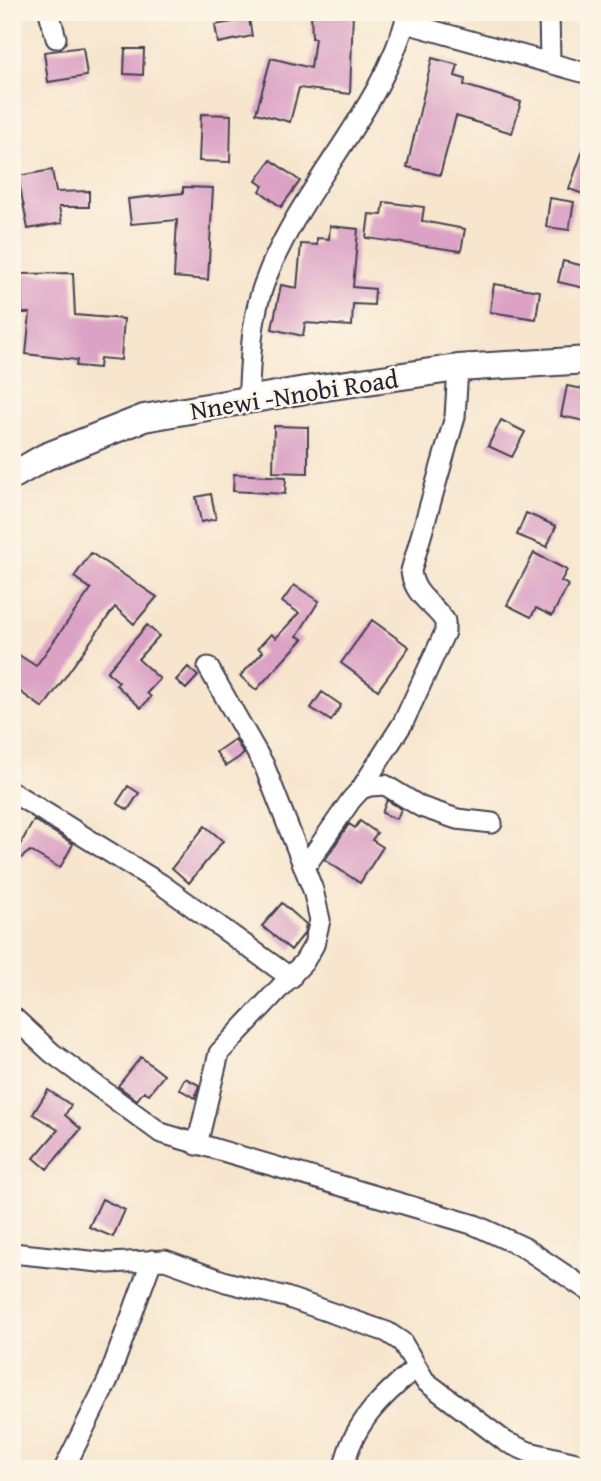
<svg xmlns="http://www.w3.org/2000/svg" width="601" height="1481" font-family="'Gentium Book Plus',serif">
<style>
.building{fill:#dba2c5}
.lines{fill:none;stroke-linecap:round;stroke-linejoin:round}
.street-casing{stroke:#423f51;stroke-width:23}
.secondary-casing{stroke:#423f51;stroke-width:30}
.street{stroke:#fff;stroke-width:19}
.secondary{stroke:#fff;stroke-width:26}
.labels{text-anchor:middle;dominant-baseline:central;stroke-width:5;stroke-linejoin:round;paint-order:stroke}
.street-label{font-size:26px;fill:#22223b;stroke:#fcf5e5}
</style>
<rect width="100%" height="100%" fill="#fcf5e5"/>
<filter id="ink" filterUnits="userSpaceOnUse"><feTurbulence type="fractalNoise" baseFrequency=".0143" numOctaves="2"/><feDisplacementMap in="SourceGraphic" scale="14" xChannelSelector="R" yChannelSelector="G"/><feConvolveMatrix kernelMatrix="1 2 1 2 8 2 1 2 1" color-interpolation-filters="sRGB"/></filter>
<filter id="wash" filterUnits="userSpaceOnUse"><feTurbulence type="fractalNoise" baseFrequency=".00686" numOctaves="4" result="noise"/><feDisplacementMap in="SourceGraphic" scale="28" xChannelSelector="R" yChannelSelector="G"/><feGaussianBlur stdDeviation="1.57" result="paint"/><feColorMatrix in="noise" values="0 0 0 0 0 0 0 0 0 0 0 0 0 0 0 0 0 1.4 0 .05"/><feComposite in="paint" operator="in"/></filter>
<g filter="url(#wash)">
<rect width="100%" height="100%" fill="#f7e5cd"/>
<g id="blocks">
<path class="building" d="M311,12H353L350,94L299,88L290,122L256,113L271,58L311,68L315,38H312Z
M249,19L252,36L218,43L215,25Z
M83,47L87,76L48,82L44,52Z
M125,49H144L143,75L124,74Z
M432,58L458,65L455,76L465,79L464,85L521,102L512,133L456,116L440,175L407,167Z
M201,114L231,115L230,162L199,161Z
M587,139H589V196L569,189Z
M271,160L300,181L281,207L260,191L263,186L256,181Z
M52,170L56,192L89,191V207H59L62,223L28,229L18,176Z
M183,187L213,188L208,280L174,277L177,220L131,224L128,199L183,193Z
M550,198L574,202L569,230L546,227Z
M384,202L424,207L422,221L465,229L461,251L366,238L369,214L382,215Z
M330,226L358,229L353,287L375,289L374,305L353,304L352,326L305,323L303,336L272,329L281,285L297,288L301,244L317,245V238L329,239Z
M563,261L589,267V289L558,282Z
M73,273L75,315L124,319L121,360L100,358L99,368L76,366L77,360L26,354L30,313H22L21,274Z
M494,284L540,291L536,319L490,312Z
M567,386L589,390V422L561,416Z
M501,420L525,432L512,457L488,446Z
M274,426L308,427V473L273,472Z
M234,474L286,477L285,494L233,491Z
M211,494L216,519L201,522L196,497Z
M526,513L556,526L547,547L517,535Z
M91,553L157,597L134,624L115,607L43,708L12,686V665L19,655L36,666L91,589L74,577Z
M534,553L567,570L561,581L568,585L552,616L536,608L531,617L507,605Z
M294,585L319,601L297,636L303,639L256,690L240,676L263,652L258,648L271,634L276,638L299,613L282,602Z
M372,620L409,647L378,690L341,663Z
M147,625L159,636L138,659L160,679L147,693L151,697L141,708L116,685L119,682L107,672Z
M188,667L198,676L186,689L176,680Z
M322,692L341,705L331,721L311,708Z
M235,739L244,754L226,766L216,752Z
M128,786L139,793L128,810L117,803Z
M387,800L401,809L397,819L382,813Z
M34,820L73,844L60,868L30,851L12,865V859Z
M360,821L377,833L372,840L383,847L360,883L325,860L349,824L355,828Z
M205,826L223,841L189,883L172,868Z
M282,903L306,924L304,934L291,950L262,926Z
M141,1057L164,1075L149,1094L144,1091L137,1100L118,1086Z
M185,1078L199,1085L195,1098L179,1089Z
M48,1090L71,1105L65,1115L81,1129L47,1169L34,1158L58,1130L33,1114Z
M102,1199L125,1210L113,1237L89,1227Z"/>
</g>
</g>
<g filter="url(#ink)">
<use href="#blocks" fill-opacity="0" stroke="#423f51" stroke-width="2"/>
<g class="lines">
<defs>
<path id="street" d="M49,12L56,38
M549,12L550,62
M406,23L589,74
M248,400C251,361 250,322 264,284C299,187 382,113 408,12
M361,789L403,723L445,632V621C432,603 413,594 411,571L455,417L458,368
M12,792L161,884L291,978
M305,867L351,800L361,789L370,786L385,785L421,807L457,819L492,823
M12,1016L52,1053L161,1133L475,1225L525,1248L589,1291
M197,1145L219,1053L304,962L314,945L320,920L313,890L264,765L208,667
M12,1253L109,1263L165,1260L226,1282L286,1297L387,1332L402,1342L425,1381L506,1442L529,1452L589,1466
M64,1469L108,1380L152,1260
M344,1469C350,1426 384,1394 416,1368"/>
<path id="secondary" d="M12,476L45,457L144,418L305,390L458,368L589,360"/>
</defs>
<use href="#street" class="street-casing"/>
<use href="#secondary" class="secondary-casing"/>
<use href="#street" class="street"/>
<use href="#secondary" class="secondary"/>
</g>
</g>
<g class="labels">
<g class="street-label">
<text transform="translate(294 394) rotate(-9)">Nnewi -Nnobi Road</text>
</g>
</g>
<rect width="601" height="1481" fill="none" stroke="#fcf5e5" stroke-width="42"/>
</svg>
